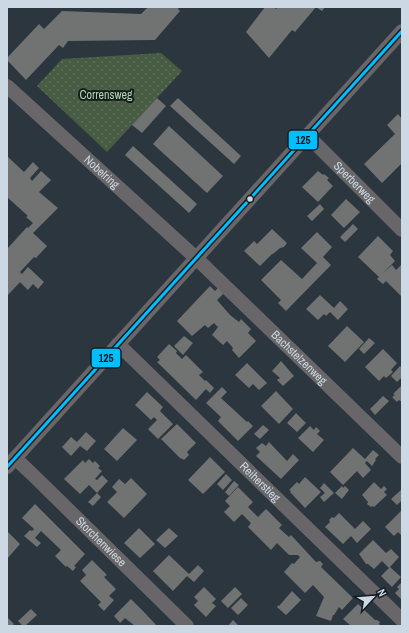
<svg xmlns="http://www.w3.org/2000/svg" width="409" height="633" font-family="'Archivo Narrow',sans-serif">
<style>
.grass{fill:url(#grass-dots)}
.building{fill:#717272}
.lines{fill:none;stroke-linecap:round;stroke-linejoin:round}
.minor{stroke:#686668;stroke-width:14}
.bus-1-casing{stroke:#141c24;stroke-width:6}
.bus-1{stroke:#00bfff;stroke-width:3}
.bus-dot{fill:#ccd8e3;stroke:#141c24;stroke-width:1.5}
.labels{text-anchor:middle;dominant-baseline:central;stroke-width:4;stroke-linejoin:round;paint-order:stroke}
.park-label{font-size:12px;fill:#aedba0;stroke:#141c24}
.street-label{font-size:12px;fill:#ccd8e3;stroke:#141c24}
.line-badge{stroke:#141c24;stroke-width:1.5}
.pale-badge-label{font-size:11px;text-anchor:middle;font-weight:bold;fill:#111}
</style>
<defs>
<pattern id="grass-dots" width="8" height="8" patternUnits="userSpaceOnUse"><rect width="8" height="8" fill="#475c42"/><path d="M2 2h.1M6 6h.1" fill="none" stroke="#60735d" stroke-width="1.8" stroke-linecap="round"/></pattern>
</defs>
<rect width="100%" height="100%" fill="#2c363f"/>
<path class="grass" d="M161,53L182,71L107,152L37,86L62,59Z"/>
<path class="building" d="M148,7H179L178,9L180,11L155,40L68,41L63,48L59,45L26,80L7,60V58L39,24L44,29L62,11L141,14Z
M265,7H274L276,9L278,7H316L295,32L292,30L269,58L246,32Z
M316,7H325L322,11Z
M157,98L166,106L142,133L132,125Z
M178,98L241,156L234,164L170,106Z
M398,114L402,119V163L382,183L364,164L395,134L387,125Z
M169,126L223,176L207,193L153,144Z
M133,146L197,204L189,213L125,155Z
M7,156L24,172L33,162L39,168L30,178L32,181L41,171L51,180L39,192L58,208L33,233L47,246L36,258L34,257L20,272L22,274L28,267L44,282L38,289L33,284L28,290L20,282L7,296V249L27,227L28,228L33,223L26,217L28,216L7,197Z
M318,171L323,175L324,174L329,178L327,180L333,186L318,202L302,187Z
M346,199L360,212L344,228L331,215Z
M320,204L324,209L312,221L307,216Z
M353,224L358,229L345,242L340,237Z
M272,229L287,243L284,247L280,248L273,254H272L260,266L244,251L254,241L257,244Z
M317,232L332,247L323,257L331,265L286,311L278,303L281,300L261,280L281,260L302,279L317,263L301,248Z
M378,236L393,251L390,255L395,261L382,274L392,265L396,270L402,264V297L386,281L383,284L377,279L379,277L358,257Z
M210,286L215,291L219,287L224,293L217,300L230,315L239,322L241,319L251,329L248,333L256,341L239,358L232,350L233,348L227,341L223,345L212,335L218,327L214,323L208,328L205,325L192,336L177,321Z
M320,295L334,308L340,301L348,309L338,320L330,312L326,316L324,314L318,320L306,309Z
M347,326L364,342L345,362L328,346Z
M184,336L193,343L183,355L174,346Z
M369,338L375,343L364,354L359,349Z
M169,344L177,351L176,353L182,359L186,355L203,372L199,375L205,381L206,380L214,388L210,393L206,389L196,400L157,362L160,360L157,357Z
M383,349L397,363L391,370L393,372L386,378L384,376L379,381L365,367Z
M281,361L294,376L283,386L277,380L280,378L272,371Z
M247,363L267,383L259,390L253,384L249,388L235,375Z
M400,366L402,368V377L397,382L391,376Z
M402,385V402L399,400L397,402L392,397L395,395L393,394Z
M222,387L227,392L221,398L247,422L248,421L253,426L238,441L218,421L221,417L206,403Z
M276,391L293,409L279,424L261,406Z
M147,392L163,407L160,411L173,424L158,439L148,429L157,420L154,417L151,420L135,405Z
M383,396L389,401L375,415L370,409Z
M296,413L306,423L297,432L287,423Z
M177,424L196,443L187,452L189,455L184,460L181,458V459L161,439Z
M263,425L269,430L260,439L254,434Z
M310,426L314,430L316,427L320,431L317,434L324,440L313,452L298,438Z
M123,428L137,440L117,461L104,449Z
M86,432L96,441L87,451L80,446L71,456L62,447L71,437L77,442Z
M269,442L287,461L293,454L299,460L281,479L256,456L260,452L256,448L262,443L266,446Z
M353,448L365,459L373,450L379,455L375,459L376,460L372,466L367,461L365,463L371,470L363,478L357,471L343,485L330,472Z
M210,457L225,472L203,494L188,480Z
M89,459L93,463L95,461L100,466L98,468L102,471L95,479L97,480L102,475L108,481L97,493L89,485L80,494L64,479L83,460L85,463Z
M226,474L232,480L223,490L217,484Z
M305,477L321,492L305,508L290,492L291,491L289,490L297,482L299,484Z
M131,478L147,494L124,518L107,502L117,492L112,487L119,479L125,484Z
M234,481L239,485L229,496L225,492Z
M374,482L381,489L384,486L387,489L384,492L387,495L374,507L372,506L371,507L367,504L368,502L362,495Z
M324,483L334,493L324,502L320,497L325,493L320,488Z
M342,486L343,488L345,486L349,490L342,499L335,493Z
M238,487L253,502L248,507L258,517L266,509L282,525L279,528L289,537L291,535L316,562L320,561L323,564L321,567L353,598L342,610L339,607L334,615H333L331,621L316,616L324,597L313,585L305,593L284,572L292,563L294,564L300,557L298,555H289L277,543L271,550L248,527L251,523L242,514L234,522L224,512L230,506L225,501Z
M401,490L402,500L397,505L391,499Z
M97,493L101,497L93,506L88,502Z
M35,504L85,554L74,566L76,567L73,571L67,566L66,567L55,556L61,550L41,531L35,538L41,543L37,547L24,536L30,530L32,531L34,529L22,518Z
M402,510V536L398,532L394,536L385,527Z
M339,513L355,529L363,521L371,529L357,543L351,536L343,544L325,527L330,522L329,520L332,517L334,518Z
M139,528L155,544L140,558L124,543Z
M169,528L178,536L165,548L156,540Z
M7,531L20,544L7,559Z
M373,540L386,553L391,549L399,557L390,567L401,577L392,587L381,576L389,568L382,561L374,569L368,564H366L359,554Z
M169,555L189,574L198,565L204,571L194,582L187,576L173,591L153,571Z
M92,560L107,575L104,577L116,589L109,596L114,600L104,611L98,605L101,602L80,581L86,575L82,570Z
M402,582V600L395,593L399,589L397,587Z
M204,587L216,599L212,603L216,606L206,617L194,605L198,601L194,597Z
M235,587L242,594L228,608L221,601Z
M292,591L301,600L286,615L277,607L278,605L279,606Z
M241,598L248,605L238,615L231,608Z
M131,599L144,612L157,626H135L125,618L120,623L114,616Z
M358,604L375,620H377L380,622L379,624L381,626H349L350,625L343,619Z
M31,609L37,615L25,626H23L18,621Z
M7,617L14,624L12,626H7Z
M233,620L239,626H228Z"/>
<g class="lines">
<g class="minor">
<path id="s1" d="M7,86L196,258L402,457"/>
<path id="s2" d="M307,135L402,230"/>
<path id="s3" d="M118,344L402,620"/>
<path id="s4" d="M15,458L33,475L187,626"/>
<path d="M7,467L402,31"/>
</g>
<defs>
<path id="bus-1" d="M7,467L402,31"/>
</defs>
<use href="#bus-1" class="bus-1-casing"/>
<use href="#bus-1" class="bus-1"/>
</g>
<circle class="bus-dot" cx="250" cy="199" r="3.5"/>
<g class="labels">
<g class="park-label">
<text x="106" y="95">Corrensweg</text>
</g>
<g class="street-label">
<text stroke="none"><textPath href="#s1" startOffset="128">Nobelring</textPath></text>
<text stroke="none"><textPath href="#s2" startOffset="67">Sperberweg</textPath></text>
<text stroke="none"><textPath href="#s1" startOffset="399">Bachstelzenweg</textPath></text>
<text stroke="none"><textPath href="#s3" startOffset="198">Reiherstieg</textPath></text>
<text stroke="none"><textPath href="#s4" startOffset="120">Storchenwiese</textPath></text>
</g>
</g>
<g class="line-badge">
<rect x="288" y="130" width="30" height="20" rx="4" fill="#00bfff"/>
<rect x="91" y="348" width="30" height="20" rx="4" fill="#00bfff"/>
</g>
<g class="pale-badge-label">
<text x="303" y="144">125</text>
<text x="106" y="362">125</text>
</g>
<rect width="409" height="633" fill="none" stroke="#ccd8e3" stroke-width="16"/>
<g transform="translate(373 597) rotate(64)" stroke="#141c24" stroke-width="3" paint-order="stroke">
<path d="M0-3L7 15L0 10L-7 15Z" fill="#ccd8e3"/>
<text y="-6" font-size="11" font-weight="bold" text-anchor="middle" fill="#ccd8e3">N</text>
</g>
</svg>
